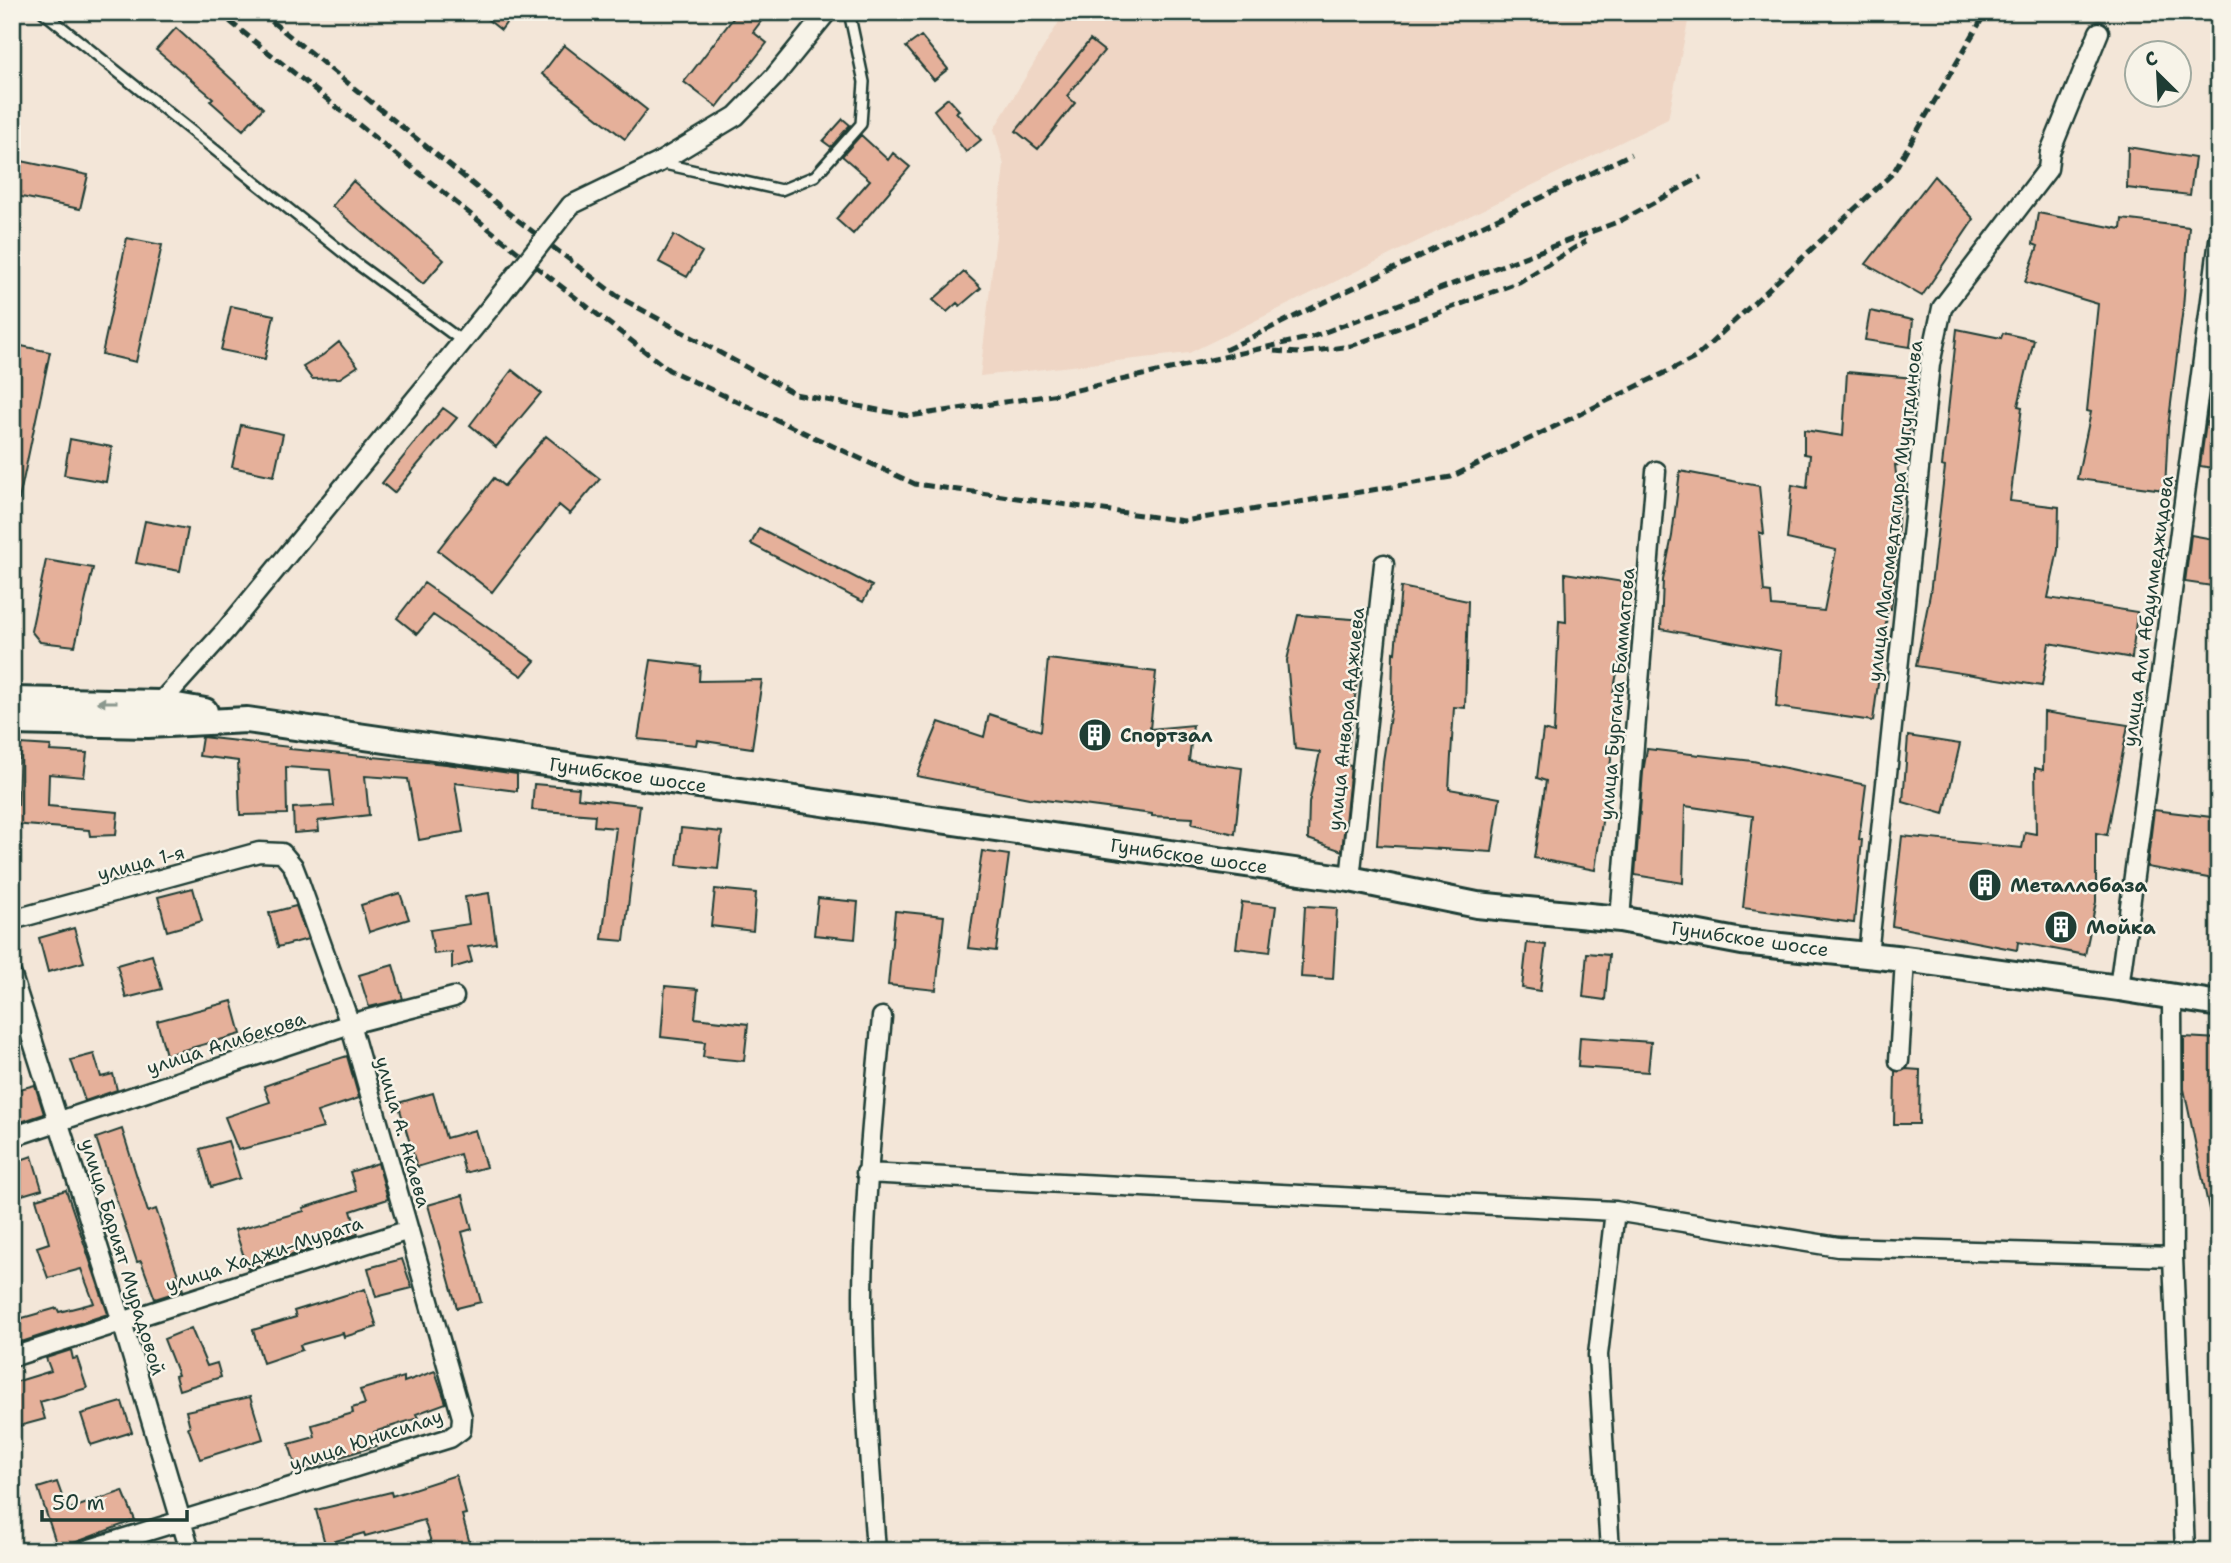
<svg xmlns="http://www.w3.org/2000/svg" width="2231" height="1563" font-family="'Shantell Sans',sans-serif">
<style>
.built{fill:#efd6c5}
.building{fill:#e5b09a;stroke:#1f3d34;stroke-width:2}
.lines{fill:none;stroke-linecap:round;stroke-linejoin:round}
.lane-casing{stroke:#1f3d34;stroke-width:14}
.street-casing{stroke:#1f3d34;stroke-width:23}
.secondary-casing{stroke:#1f3d34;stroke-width:30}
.lane{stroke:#f7f3e8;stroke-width:9}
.street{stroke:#f7f3e8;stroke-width:18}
.secondary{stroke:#f7f3e8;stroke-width:24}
.rail{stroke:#1f3d34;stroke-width:5;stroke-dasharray:10 5;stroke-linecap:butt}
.street-bridge-casing{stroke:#1f3d34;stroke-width:23;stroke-linecap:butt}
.street-bridge{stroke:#f7f3e8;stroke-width:18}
.oneway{fill:#8b988e}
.labels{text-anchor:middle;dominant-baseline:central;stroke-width:5;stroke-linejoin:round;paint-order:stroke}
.street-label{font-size:19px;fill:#1f3d34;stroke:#f7f3e8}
.poi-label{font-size:19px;font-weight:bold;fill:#1f3d34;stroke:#f7f3e8;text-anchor:start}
</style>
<rect width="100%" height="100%" fill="#f3e6d8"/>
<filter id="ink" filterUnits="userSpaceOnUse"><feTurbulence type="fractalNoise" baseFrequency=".0143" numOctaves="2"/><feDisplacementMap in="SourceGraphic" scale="14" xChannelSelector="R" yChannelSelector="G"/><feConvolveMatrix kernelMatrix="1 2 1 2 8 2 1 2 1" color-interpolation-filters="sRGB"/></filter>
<g filter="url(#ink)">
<path class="built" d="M1065,12H1690L1668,119L1189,353L980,376L1004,165L994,129Z"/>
<path class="building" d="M478,12H514L501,30Z
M738,12H768L753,32L767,43L717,107L684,82Z
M176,28L263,108L243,130L210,101L213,98L156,50Z
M921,36L948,69L934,80L906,47Z
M1090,40L1104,51L1067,96L1075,103L1038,149L1016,131Z
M564,45L647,110L625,139L542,74Z
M948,98L959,110L956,112L981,140L966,152L934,110Z
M843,119L850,125L831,147L823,141Z
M861,135L888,160L893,153L910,167L853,234L836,219L870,180L842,156Z
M2128,147L2195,158L2190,195L2127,188Z
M12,159L88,175L80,209L12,195Z
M1934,176L1974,219L1922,296L1866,264Z
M353,181L444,260L423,284L332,206Z
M2038,213L2121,229L2122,219L2189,227L2183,308L2168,427L2165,490L2077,479L2091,412L2087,411L2098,304L2025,282L2038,246L2033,244Z
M674,235L702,252L687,277L659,262Z
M127,238L162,245L136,362L102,354Z
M964,272L981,288L960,306L957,303L947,312L933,300Z
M231,306L274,315L265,359L221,350Z
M1870,311L1913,320L1910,347L1865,340Z
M1957,329L2001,338L2003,333L2034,340L2018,406L2022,407L2010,501L2059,507L2058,550L2048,598L2137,612L2132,658L2049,643L2042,686L1916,666L1930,594L1945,467L1942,466Z
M339,342L358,366L340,378L312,379L303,367L323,355Z
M12,344L50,352L19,500L12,499Z
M512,370L541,393L496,447L470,425Z
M1847,372L1914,378L1908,446L1903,466L1895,465L1899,501L1896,564L1891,609L1888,608L1873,721L1776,707L1781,651L1661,629L1663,580L1672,536L1680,471L1759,486L1764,534L1759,532L1764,592L1771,593L1772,606L1824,611L1836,550L1787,539L1792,485L1807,488L1810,455L1804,454V430L1843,436Z
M2209,402L2219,403V469L2200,466Z
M443,408L457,418L394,493L382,483Z
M241,425L283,434L274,476L232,467Z
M546,436L600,479L570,514L559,505L492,592L438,550L494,478L504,486Z
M70,439L112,447L106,482L64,475Z
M145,521L188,529L180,571L136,563Z
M759,528L872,586L863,602L751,544Z
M2191,535L2219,540V587L2185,582Z
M46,560L93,568L75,646L40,642L31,631Z
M1565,573L1630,583L1624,638L1613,693H1615L1613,746L1595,870L1534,858L1546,781L1537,778L1543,730L1554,733L1559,621L1566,622Z
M424,583L535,661L522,676L433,615L417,634L397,618Z
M1401,587L1468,601L1465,708L1454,707L1449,789L1500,798L1492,852L1377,845L1383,761L1392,703L1393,652L1395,653Z
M1298,615L1365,620L1346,765L1351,766L1342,851L1308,839L1309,803L1320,752L1295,749L1287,660Z
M1048,659L1156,672L1150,729L1193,725L1189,761L1242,768L1235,834L1192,824L1193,818L1152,816V814L1029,798L917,776L939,722L984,737L989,714L1041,731Z
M651,660L700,666L699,681L762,680L752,748L697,740L696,745L638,739Z
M2044,712L2128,725L2107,835L2096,833V902L2085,955L2018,942L2017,950L1892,926L1902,836L2022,848L2025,832L2036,834L2035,768L2043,770Z
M1908,736L1960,744L1944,814L1903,802Z
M202,737L290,747L289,749L446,764L517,774V791L455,783L463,832L419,840L408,779L365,776L369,815L318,821L319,831L294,833L293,808L334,806L330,770L286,767L287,814L240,815L238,761L199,756Z
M20,744L51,746L50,751L87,753L84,777L49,774L48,806L118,812L116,835L90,836L89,830L12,824V805H18Z
M1647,749L1753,761L1866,785L1859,839L1862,840L1854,923L1743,908L1753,816L1685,806L1683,883L1635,875L1643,772Z
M534,784L579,788L578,798L640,805L624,941L602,939L616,828L594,826L595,815L532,810Z
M2154,810L2219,818V880L2147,867Z
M681,828L722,832L718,869L677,865Z
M982,851L1009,855L996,951L968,948Z
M193,888L202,921L167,931L158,897Z
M715,889L756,893L753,931L711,926Z
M400,893L409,919L369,932L361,905Z
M489,893L496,943L468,947L472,962L452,968V952L434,954L430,930L469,924L465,897Z
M818,898L858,902L855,939L814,935Z
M1242,902L1276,906L1270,952L1236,948Z
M296,906L308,939L278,947L269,913Z
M1305,906L1337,908L1333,979L1301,977Z
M895,911L944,916L936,990L888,985Z
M74,928L84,962L48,972L39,938Z
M1527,943L1546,945L1540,991L1522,988Z
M1587,953L1609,955L1605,1000L1583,997Z
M152,955L162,989L126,998L117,965Z
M393,965L403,999L369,1007L359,975Z
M665,986L698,989L695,1018L748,1024L744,1061L703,1057L705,1042L661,1037Z
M232,1001L241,1034L166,1055L157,1021Z
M1580,1037L1651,1042L1648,1072L1578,1067Z
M2184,1037L2219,1039V1224H2212L2184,1089Z
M94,1054L101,1077L113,1074L117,1090L85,1101L71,1060Z
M347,1056L359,1098L317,1112L323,1128L238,1150L225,1117L270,1102L264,1086L307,1071L306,1069Z
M1906,1069L1920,1070L1919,1124H1894L1895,1071Z
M35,1085L44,1114L15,1124L12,1114V1091Z
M433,1093L446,1138L475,1130L486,1167L465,1173L460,1154L417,1167L398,1103Z
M122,1129L148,1212L156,1209L183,1290L155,1299L141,1261L137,1262L96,1138Z
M228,1141L240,1178L211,1187L200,1149Z
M32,1156L42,1189L12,1198V1163Z
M378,1163L388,1199L351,1211L358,1234L248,1269L235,1230L304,1211L303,1208L356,1191L350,1172Z
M66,1190L108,1314L12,1345V1321L57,1308L59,1312L94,1303L81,1269L48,1278L37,1247L49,1243L36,1199Z
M463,1195L472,1229L462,1232L481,1302L457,1308L428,1205Z
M402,1259L412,1288L376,1297L368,1268Z
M365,1289L377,1327L344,1337L343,1333L300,1345L302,1350L263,1363L253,1330L296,1317L294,1311Z
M191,1328L207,1366L217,1363L221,1377L179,1390L175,1376L178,1375L164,1339Z
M71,1350L73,1359L77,1358L87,1388L40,1402L45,1419L12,1428V1383L51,1371L46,1358Z
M435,1371L446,1403L416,1414L418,1418L374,1432L378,1445L297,1471L289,1444L315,1437L312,1425L353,1413L352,1408L365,1404L360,1390L404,1377V1382Z
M250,1397L263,1439L200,1459L188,1427H190L186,1411Z
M122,1402L132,1432L91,1445L81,1414Z
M456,1475L466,1514L462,1515L472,1551H434L424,1520L365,1536L364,1533L325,1544L316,1510L391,1492L392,1496Z
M57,1482L67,1510L123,1491L135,1520L58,1549L38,1488Z"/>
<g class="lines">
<defs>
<path id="lane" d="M43,12L356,263L462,341
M660,163L781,190L815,176L861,124L864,82L849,12"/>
<path id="street" d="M571,205L658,163L736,116L775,76L827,12
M159,713L160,703L226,630L490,308
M1350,879L1384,564
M1620,919L1656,471
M12,920L259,852L282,853L293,866L300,884L350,1024L462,1417L461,1430L450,1438L83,1551
M1868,955L1930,364L1942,308L2048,169L2050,152L2099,32
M12,976L122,1322L190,1551
M2119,988L2219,240
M2172,996L2173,1257L2185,1551
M1899,1061L1905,959
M12,1137L350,1024L454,997
M866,1173L1615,1211L1838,1247L2173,1257
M12,1357L409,1230
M876,1551C870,1465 863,1380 863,1295C864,1202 873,1110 882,1017
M1610,1551L1598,1355L1615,1211"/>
<path id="secondary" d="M12,700L160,703L205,711
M12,722L148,725L247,720L1350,879L1477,905L1620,919L1742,942L1905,959L2119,988L2219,1004"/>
</defs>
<use href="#lane" class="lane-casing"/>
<use href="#street" class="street-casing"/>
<use href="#secondary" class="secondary-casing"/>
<use href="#lane" class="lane"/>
<use href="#street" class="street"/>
<use href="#secondary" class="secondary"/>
<path class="rail" d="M218,12L544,273L669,370L915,484L1184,521L1451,477L1695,358L1893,173L1986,12
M260,12L511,215L617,296L795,394L910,416L1059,394L1312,337L1620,221L1701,177
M1225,350L1631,154
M1274,351L1300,353L1351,346L1519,282L1586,241"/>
<defs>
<path id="street-bridge" d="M490,308L571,205"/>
</defs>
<use href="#street-bridge" class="street-bridge-casing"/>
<use href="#street-bridge" class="street-bridge"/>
</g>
<defs><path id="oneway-solid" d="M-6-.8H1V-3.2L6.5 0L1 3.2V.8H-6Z" transform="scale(1.75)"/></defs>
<use class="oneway" href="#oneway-solid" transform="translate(107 702) rotate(-180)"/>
</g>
<defs>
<symbol id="building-disc" viewBox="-11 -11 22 22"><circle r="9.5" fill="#1f3d34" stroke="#f7f3e8"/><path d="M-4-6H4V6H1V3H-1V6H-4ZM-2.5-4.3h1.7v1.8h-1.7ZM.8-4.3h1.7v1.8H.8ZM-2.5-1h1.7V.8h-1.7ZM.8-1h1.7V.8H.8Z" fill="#fff"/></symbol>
</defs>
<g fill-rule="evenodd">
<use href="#building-disc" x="1076" y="716" width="38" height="38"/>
<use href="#building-disc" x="1966" y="866" width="38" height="38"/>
<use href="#building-disc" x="2042" y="908" width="38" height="38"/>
</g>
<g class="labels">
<g class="street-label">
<text transform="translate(1895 511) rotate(-83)">улица Магомедтагира Мугутдинова</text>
<text transform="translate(2148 611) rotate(-82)">улица Али Абдулмеджидова</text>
<text transform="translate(1617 694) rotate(-85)">улица Бургана Бамматова</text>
<text transform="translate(1346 719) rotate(-84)">улица Анвара Аджиева</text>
<text transform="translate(628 775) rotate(8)">Гунибское шоссе</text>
<text transform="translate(1189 856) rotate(8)">Гунибское шоссе</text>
<text transform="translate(141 863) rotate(-15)">улица 1-я</text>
<text transform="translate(1750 939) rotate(8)">Гунибское шоссе</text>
<text transform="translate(226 1043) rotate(-18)">улица Алибекова</text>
<text transform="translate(403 1132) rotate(74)">улица А. Акаева</text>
<text transform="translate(264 1254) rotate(-18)">улица Хаджи-Мурата</text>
<text transform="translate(123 1257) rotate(73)">улица Барият Мурадовой</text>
<text transform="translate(366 1440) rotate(-18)">улица Юнисилау</text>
</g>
<g class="poi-label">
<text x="1120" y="735">Спортзал</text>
<text x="2010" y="885">Металлобаза</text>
<text x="2086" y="927">Мойка</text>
</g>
</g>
<rect width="2231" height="1563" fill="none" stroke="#f7f3e8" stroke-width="42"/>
<rect x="21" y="21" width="2189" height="1521" fill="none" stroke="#1f3d34" stroke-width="2.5" filter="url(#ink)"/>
<g transform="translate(2158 74) rotate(336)"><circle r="33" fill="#f7f3e8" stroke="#a1aaa0" stroke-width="2"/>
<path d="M0-5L12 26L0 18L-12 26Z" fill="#1f3d34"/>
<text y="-10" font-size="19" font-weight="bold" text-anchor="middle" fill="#1f3d34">С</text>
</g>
<path d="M42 1510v10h145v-10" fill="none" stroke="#1f3d34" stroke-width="3.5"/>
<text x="52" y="1510" font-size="21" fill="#1f3d34" stroke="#f7f3e8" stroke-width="5" paint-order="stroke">50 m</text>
</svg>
